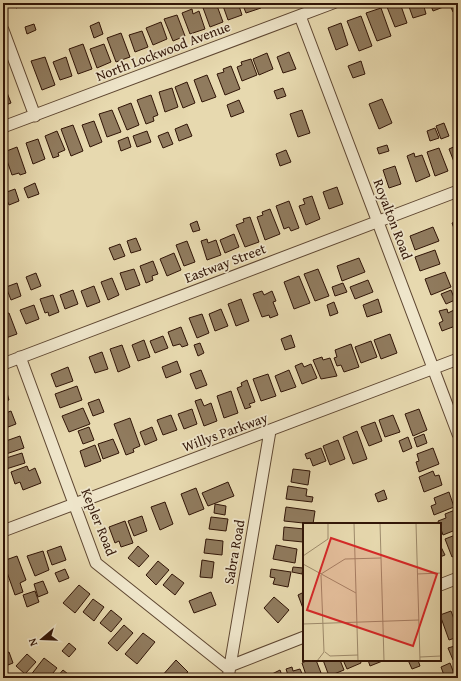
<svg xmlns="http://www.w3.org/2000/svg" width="461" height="681" font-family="'Gentium Book Plus',serif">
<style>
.building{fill:#907b5e;stroke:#311507}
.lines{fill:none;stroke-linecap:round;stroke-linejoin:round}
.minor-casing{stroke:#5e4631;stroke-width:13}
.minor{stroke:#efe6cb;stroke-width:11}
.labels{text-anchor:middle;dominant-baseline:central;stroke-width:3.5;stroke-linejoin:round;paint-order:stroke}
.street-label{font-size:14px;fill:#311507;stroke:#efe6cb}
.inset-road{fill:none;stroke:#9e8b6c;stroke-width:1}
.view{fill:#d62828;fill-opacity:0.15;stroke:#d62828;stroke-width:2}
.inset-edge{fill:none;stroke:#311507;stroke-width:2}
</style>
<rect width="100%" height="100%" fill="#e7d9af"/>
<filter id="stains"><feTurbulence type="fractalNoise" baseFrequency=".005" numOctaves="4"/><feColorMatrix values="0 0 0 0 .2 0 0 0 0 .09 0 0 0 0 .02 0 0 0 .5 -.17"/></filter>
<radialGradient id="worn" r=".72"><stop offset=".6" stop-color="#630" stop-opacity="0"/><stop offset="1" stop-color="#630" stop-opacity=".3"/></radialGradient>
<path class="building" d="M14,3H28V4L16,8Z
M208,3H216L223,22L210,27L202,5Z
M222,3H238L242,15L228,20Z
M242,3H259L261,8L246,13Z
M400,3L407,23L395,27L387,7Z
M423,3L426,14L413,18L408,4Z
M430,3H445L446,6L433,11Z
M449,3H458V10L453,12Z
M381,8L391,36L377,41L366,13Z
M192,9L193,14L199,11L205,29L190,34L182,13Z
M177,15L185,36L173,41L164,19Z
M361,16L372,46L359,51L347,21Z
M99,22L103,34L94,38L90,26Z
M161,22L167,39L153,45L146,28Z
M341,23L348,45L336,50L328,28Z
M34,24L36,30L27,34L25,27Z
M142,31L148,47L135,52L129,35Z
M121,33L130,57L116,62L107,38Z
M83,44L92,69L78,74L69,49Z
M104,44L111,62L97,68L90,49Z
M289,52L296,69L283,73L277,57Z
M267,53L273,69L259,75L253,59Z
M45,57L55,85L42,90L31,61Z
M66,57L72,76L60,80L53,62Z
M251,59L257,75L242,81L237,67L242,65L241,62Z
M361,61L365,74L353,78L348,66Z
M231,66L240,89L225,95L217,74L224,72L223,69Z
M207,75L216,97L202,102L194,80Z
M3,82L11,103L3,106Z
M187,82L195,103L183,108L175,87Z
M172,88L178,107L165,112L159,92Z
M283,88L286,96L277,99L274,91Z
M151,95L158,115L153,117L154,121L146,124L137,100Z
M382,99L392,123L379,129L369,104Z
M239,100L244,112L231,117L227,105Z
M131,103L139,125L127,130L118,108Z
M112,110L121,132L107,137L99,114Z
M302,110L310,133L298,137L290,114Z
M94,121L102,142L90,147L82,125Z
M444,123L449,136L441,139L436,126Z
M187,124L192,136L179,141L175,129Z
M73,125L83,151L71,156L61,129Z
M435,128L439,138L430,141L427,131Z
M57,131L65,150L58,153L59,156L53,158L45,136Z
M147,131L151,142L137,147L133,136Z
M168,132L173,144L163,148L158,136Z
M128,137L131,147L121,151L118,141Z
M38,139L45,159L33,164L26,143Z
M387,145L389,151L379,154L377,148Z
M458,145V166L456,167L449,149Z
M17,147L26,173L20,175L19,173L12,175L4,152Z
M439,148L448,171L435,176L427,152Z
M286,150L291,162L280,166L276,154Z
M414,153L415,157L422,155L430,176L416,182L407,156Z
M395,166L401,184L389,188L383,170Z
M35,183L39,194L28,198L24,188Z
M337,187L343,204L329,209L323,192Z
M15,189L19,201L9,205L4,193Z
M312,196L320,219L306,225L299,206L305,204L303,199Z
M289,201L299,228L291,231L289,227L284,229L276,206Z
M270,209L280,234L265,240L257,217L263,215L262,212Z
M250,217L259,242L245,247L236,225L244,222L243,219Z
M197,221L200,230L193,232L190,224Z
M458,221V239L452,223Z
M433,227L439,241L415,250L410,236Z
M234,234L239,247L225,253L220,240Z
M136,238L141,250L131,253L127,241Z
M207,239L208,243L216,240L221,255L207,260L201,241Z
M187,241L195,262L184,266L176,245Z
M120,244L125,256L114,260L109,248Z
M435,250L440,264L420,271L415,257Z
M174,253L181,270L167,276L160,259Z
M359,258L365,272L342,281L337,266Z
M153,261L158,274L152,276L153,280L146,283L140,266Z
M134,269L140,285L126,290L120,273Z
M318,269L329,296L315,301L304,274Z
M445,272L451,287L431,295L425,279Z
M36,273L41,286L31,290L26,277Z
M299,276L310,303L294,309L284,282Z
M112,278L119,295L108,300L101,282Z
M368,280L373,292L355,299L350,287Z
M17,283L21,296L11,300L6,287Z
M343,283L347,292L335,296L332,287Z
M94,286L100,302L87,307L81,291Z
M73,290L78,304L65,309L60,295Z
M451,290L455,300L446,304L441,294Z
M262,291L264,295L272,291L276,301L273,302L278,315L270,318L269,315L262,317L253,294Z
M53,295L59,312L49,316L48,312L45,313L40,299Z
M241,299L249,321L236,326L228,304Z
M378,299L382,312L367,317L363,305Z
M334,302L338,313L330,316L327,305Z
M34,305L39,319L26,324L20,310Z
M221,309L228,326L215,331L209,314Z
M447,309L448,313L456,309L458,325L442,331L439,323L443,321L439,311Z
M9,313L17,334L3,339V314Z
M202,314L209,333L197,338L189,318Z
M181,327L188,345L182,347L180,344L173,346L168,332Z
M390,334L397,353L381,359L374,340Z
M291,335L295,347L285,350L281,339Z
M163,336L168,348L155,353L150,341Z
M144,340L150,357L138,361L132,345Z
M371,341L377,357L361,363L355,347Z
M200,343L204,353L198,356L194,345Z
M351,344L359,367L344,372L341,365L337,366L334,358L337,357L335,350Z
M122,345L130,367L118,372L110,349Z
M102,352L108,369L95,373L89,357Z
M322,357L323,360L330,358L337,376L321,379L313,360Z
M177,361L181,372L166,378L162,367Z
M302,363L304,367L311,364L317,378L302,384L295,366Z
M68,367L73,381L56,387L51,374Z
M201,370L207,385L196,389L190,374Z
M289,370L296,387L281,392L275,376Z
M268,374L276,396L261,401L253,379Z
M247,380L255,402L249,404L251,407L245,409L237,388L242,386L241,383Z
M77,386L82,400L60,408L55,394Z
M231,391L238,413L224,418L217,396Z
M7,393L9,400L5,401L7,408L3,410V394Z
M99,399L104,412L93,416L88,403Z
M201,399L204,406L211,403L217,421L204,426L195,401Z
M83,408L90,424L69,432L62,416Z
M192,409L197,424L184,429L178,414Z
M419,409L427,430L413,436L405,414Z
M11,411L16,424L3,429V414Z
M171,415L177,430L163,435L157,420Z
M393,415L400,432L385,437L379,420Z
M130,418L140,446L133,449L134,452L126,455L114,424Z
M375,422L382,441L369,446L361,427Z
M89,427L94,440L83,444L78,431Z
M152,427L157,440L145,445L140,432Z
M357,431L367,459L353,464L343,437Z
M424,434L427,443L417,447L414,438Z
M20,436L24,448L6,454L3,442Z
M408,437L412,448L403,452L399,441Z
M113,439L119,453L103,459L98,444Z
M338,440L345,459L330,465L323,446Z
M95,445L101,461L85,467L80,451Z
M321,448L326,461L313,466L310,458L307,459L305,454Z
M433,448L439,464L419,472L416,462L419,461L417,454Z
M22,453L25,463L3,470V459Z
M27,466L29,471L35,468L41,483L23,490L20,482L15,484L11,472Z
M293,469L310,471L308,485L291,482Z
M433,471L435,476L439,475L442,485L424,492L419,477Z
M228,482L234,496L208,506L202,493Z
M288,486L307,489L306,496L313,497L312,502L286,499Z
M196,488L204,509L189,515L181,494Z
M384,490L387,499L378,502L375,494Z
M449,492L454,507L434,515L431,506L436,504L434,498Z
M165,502L173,524L160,530L151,507Z
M215,504L226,506L225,515L214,513Z
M286,507L315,511L313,524L284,521Z
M455,510L458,519V529L443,535L438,521L446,518L445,514Z
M142,516L147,531L134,536L128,521Z
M211,517L228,519L226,531L209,529Z
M125,521L133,543L121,547L119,541L115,543L109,527Z
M284,527L304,529L303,542L283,540Z
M458,534V554L452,557L445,539Z
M206,539L223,541L222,555L204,553Z
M276,545L297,549L295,563L273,559Z
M440,545L445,555L440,557Z
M61,546L66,560L52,565L47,551Z
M138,546L149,556L139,567L128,558Z
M43,551L49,570L35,576L27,556Z
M17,556L26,580L20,583L23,592L15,595L3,561Z
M202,560L214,562L212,578L200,577Z
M158,561L169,570L156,585L146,575Z
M293,567L303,568L302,574L292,572Z
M65,569L69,578L59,582L55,573Z
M271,569L291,572L288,587L273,584L275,578L270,577Z
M3,570L8,582L3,584Z
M172,574L184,583L175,595L163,585Z
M43,581L48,593L38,597L34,584Z
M79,585L90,594L75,613L63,603Z
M35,591L39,602L27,607L23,595Z
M211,592L216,605L194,613L189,601Z
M304,592V611L298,595Z
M274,597L289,610L278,623L264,608Z
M93,599L104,607L94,621L83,612Z
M111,610L122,619L111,632L100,623Z
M451,611L458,630V637L449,640L440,615Z
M124,625L133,633L117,651L108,643Z
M143,633L155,642L137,664L125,654Z
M69,643L76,649L69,657L62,651Z
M458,645V658L453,660L448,648Z
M9,652L13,663L3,667V654Z
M27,654L36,662L25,674L16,666Z
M44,658L57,668L49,678H33L30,676Z
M176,660L188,672L180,678H162L161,677Z
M308,660H316L323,678H307L302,663Z
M323,660H340L344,670L329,676Z
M343,660H360L361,663L347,669Z
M368,660H385L370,666Z
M408,660H418L420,666L412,669Z
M450,663L455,676L445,678L441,667Z
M292,667L293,671L300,669L304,678H289L286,669Z
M63,670L73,678H56Z
M280,670L283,678H271L270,675Z"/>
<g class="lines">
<defs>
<path id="minor" d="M300,16L458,434
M3,30L35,116
M3,127L333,3
M20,357L96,563L229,669
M3,364L458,191
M3,531L458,359
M440,585L458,578
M230,666L304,637
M228,678L270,431"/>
</defs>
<use href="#minor" class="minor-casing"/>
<use href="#minor" class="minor"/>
</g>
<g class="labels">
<g class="street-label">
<text transform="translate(163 51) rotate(-21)">North Lockwood Avenue</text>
<text transform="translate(393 219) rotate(69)">Royalton Road</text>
<text transform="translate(225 263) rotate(-21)">Eastway Street</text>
<text transform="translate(225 432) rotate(-20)">Willys Parkway</text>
<text transform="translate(99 522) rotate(68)">Kepler Road</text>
<text transform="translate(234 552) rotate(-80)">Sabra Road</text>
</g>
</g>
<g transform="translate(303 523)">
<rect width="138" height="138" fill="#e7d9af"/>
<path class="inset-road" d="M51,0L55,138M77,0L81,138M113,0L117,138M0,33L25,16V0M0,41L53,70M18,51L42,36L78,35M114,51L138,50M0,101L116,97M22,129L27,133L55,132M117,134L138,133M14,138L21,129L18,52"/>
<path class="view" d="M28,15L134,51L110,123L4,87Z"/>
<rect width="138" height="138" class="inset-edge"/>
</g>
<rect width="461" height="681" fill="none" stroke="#e7d9af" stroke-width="16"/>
<rect x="4" y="4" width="453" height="673" fill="none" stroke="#311507" stroke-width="2"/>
<rect x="8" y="8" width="445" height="665" fill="none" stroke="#311507"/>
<g transform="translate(42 639) rotate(251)" stroke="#efe6cb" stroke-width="3" paint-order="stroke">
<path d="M0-3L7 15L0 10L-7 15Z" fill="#311507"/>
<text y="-6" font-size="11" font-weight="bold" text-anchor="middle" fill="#311507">N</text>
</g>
<rect width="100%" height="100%" filter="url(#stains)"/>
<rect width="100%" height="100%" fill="url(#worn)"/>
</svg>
